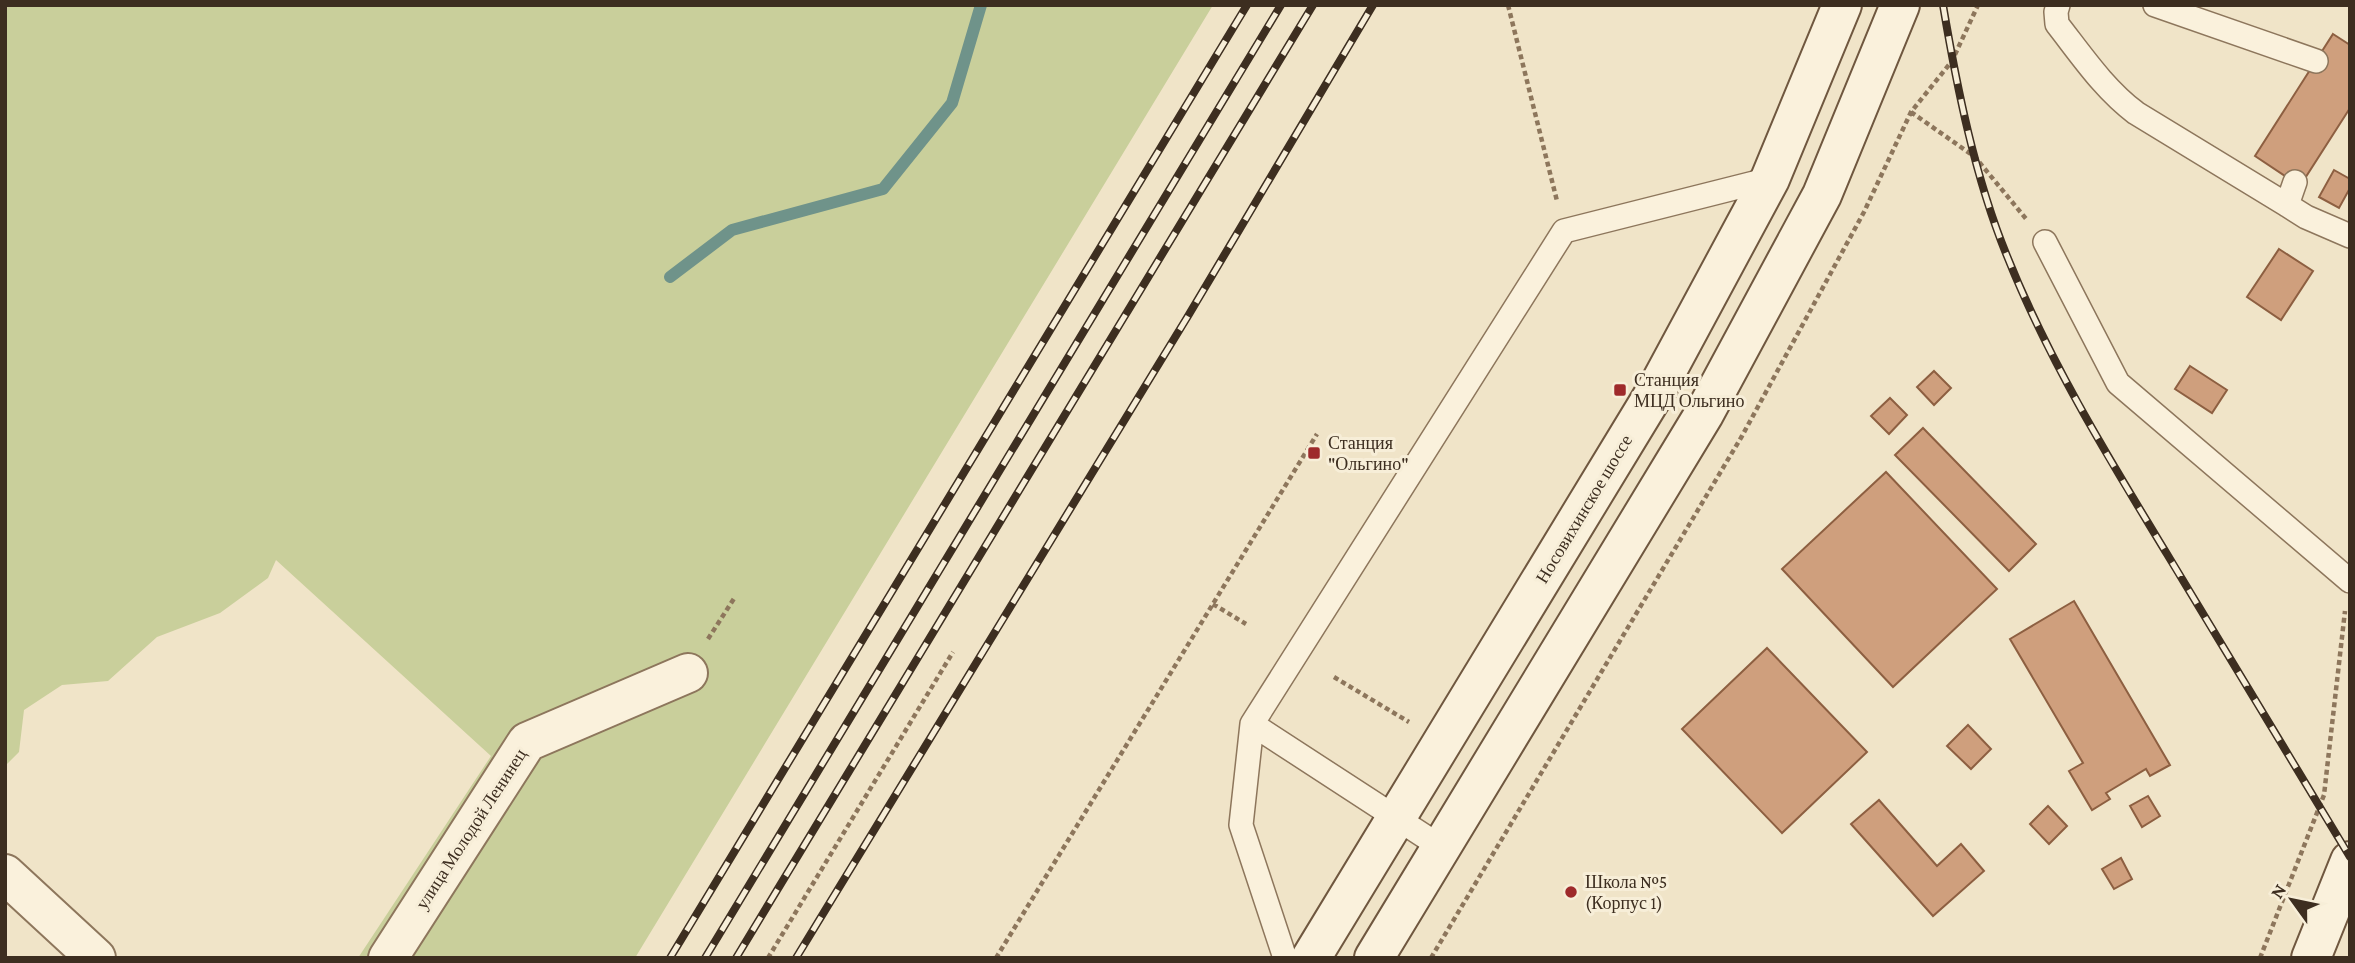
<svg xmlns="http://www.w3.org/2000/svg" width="2355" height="963" font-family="'Crimson Pro',serif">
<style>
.green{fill:#c9cf9b}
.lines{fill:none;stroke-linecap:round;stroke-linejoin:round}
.stream{stroke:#6f938a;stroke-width:12}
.building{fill:#cf9f7d;stroke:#8d5f41;stroke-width:2}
.lane-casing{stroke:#8d765c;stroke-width:26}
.street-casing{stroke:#8d765c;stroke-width:42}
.secondary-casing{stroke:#6f573f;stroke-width:42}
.path{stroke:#8d765c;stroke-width:4.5;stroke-dasharray:5 3.5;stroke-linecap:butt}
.lane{stroke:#faf1dc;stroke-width:23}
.street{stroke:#faf1dc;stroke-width:38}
.secondary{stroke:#faf1dc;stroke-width:38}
.rail-casing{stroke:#3d2e20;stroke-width:8}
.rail{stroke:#f7eed8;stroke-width:5;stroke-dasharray:16;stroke-linecap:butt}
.poi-dot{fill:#9e2a2b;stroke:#f7eed8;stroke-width:2.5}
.labels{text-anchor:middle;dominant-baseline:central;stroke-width:6;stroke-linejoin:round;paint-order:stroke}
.poi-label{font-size:18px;fill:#3d2e20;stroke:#f7eed8;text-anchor:start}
.street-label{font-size:18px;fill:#3d2e20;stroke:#f7eed8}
</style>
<rect width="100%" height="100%" fill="#f0e4c8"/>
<path class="green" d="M5,5H1213L635,958H358L491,756L276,560L268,578L220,613L157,637L108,681L62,685L24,710L19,752L5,766Z"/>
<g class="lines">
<path class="stream" d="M670,277L732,230L883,189L952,103L981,5"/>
</g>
<path class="building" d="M2333,34L2350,45V108L2300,186L2255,156Z
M2334,170L2350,179V188L2339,208L2319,197Z
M2279,249L2313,271L2281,320L2247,297Z
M2190,366L2227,390L2212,413L2175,389Z
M1934,371L1951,388L1934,405L1917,387Z
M1890,398L1907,415L1889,434L1871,416Z
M1923,428L2036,544L2009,571L1895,455Z
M1886,472L1997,589L1893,687L1782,569Z
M2074,601L2170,765L2150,776L2146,769L2106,793L2110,799L2092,810L2069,771L2083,763L2010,639Z
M1767,648L1867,752L1782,833L1682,729Z
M1968,725L1991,749L1971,769L1947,746Z
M2148,796L2160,816L2142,827L2130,806Z
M1879,800L1937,866L1961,844L1984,871L1933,916L1851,824Z
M2048,806L2067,826L2049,844L2030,824Z
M2121,858L2132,879L2114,889L2102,869Z"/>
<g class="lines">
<defs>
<path id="lane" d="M2058,5L2056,12L2057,24C2082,56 2104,89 2136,113L2287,205L2306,217L2350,236
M2155,5L2316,61
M2287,205L2295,182
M2045,242L2118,383L2350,581
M1252,724L1441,847
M1285,958L1241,825L1252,724L1564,231L1770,179"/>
<path id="street" d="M5,874L96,958
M388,958L527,742L688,673"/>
<path id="secondary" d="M1311,958L1657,389L1770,179L1842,5
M1374,958L1704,414L1822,195L1900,5
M2311,958L2350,861"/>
</defs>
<use href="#lane" class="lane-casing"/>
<use href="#street" class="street-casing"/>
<use href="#secondary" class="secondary-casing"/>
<path class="path" d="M1508,5L1557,201
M1911,112L1975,157L2027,220
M1213,604L1246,624
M708,639L735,597
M1334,677L1409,722
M768,958L953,652
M996,958L1317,434
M1431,958L1742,436L1864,212L1911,112L1952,61L1978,5
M2260,958L2324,795L2345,611"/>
<use href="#lane" class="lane"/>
<use href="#street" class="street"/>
<use href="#secondary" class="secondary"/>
<defs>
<path id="rail" d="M1943,5C1957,88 1975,178 2007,256C2049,361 2108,457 2167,554C2228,655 2289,756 2350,857
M670,958L1247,5
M705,958L1281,5
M736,958L1313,5
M796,958L1188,316L1373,5"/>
</defs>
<use href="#rail" class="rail-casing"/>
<use href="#rail" class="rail"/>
</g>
<g class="poi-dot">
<rect x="1613" y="383" width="14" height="14" rx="3.5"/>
<rect x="1307" y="446" width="14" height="14" rx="3.5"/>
<circle cx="1571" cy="892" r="7"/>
</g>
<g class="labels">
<g class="poi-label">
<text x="1634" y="380">Станция<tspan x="1634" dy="21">МЦД Ольгино</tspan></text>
<text x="1328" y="443">Станция<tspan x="1328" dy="21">"Ольгино"</tspan></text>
<text x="1585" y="882">Школа №5<tspan x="1585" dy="21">(Корпус 1)</tspan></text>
</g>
<g class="street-label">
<text transform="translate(1584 509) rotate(-59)">Носовихинское шоссе</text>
<text transform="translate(471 829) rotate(-57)">улица Молодой Ленинец</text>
</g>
</g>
<rect width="2355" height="963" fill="none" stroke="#3d2e20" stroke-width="14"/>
<g transform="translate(2292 900) rotate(303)" stroke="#f7eed8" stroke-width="5" paint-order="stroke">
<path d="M0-5L12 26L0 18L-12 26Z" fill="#3d2e20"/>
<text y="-10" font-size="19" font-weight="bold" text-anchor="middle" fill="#3d2e20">N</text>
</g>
</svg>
